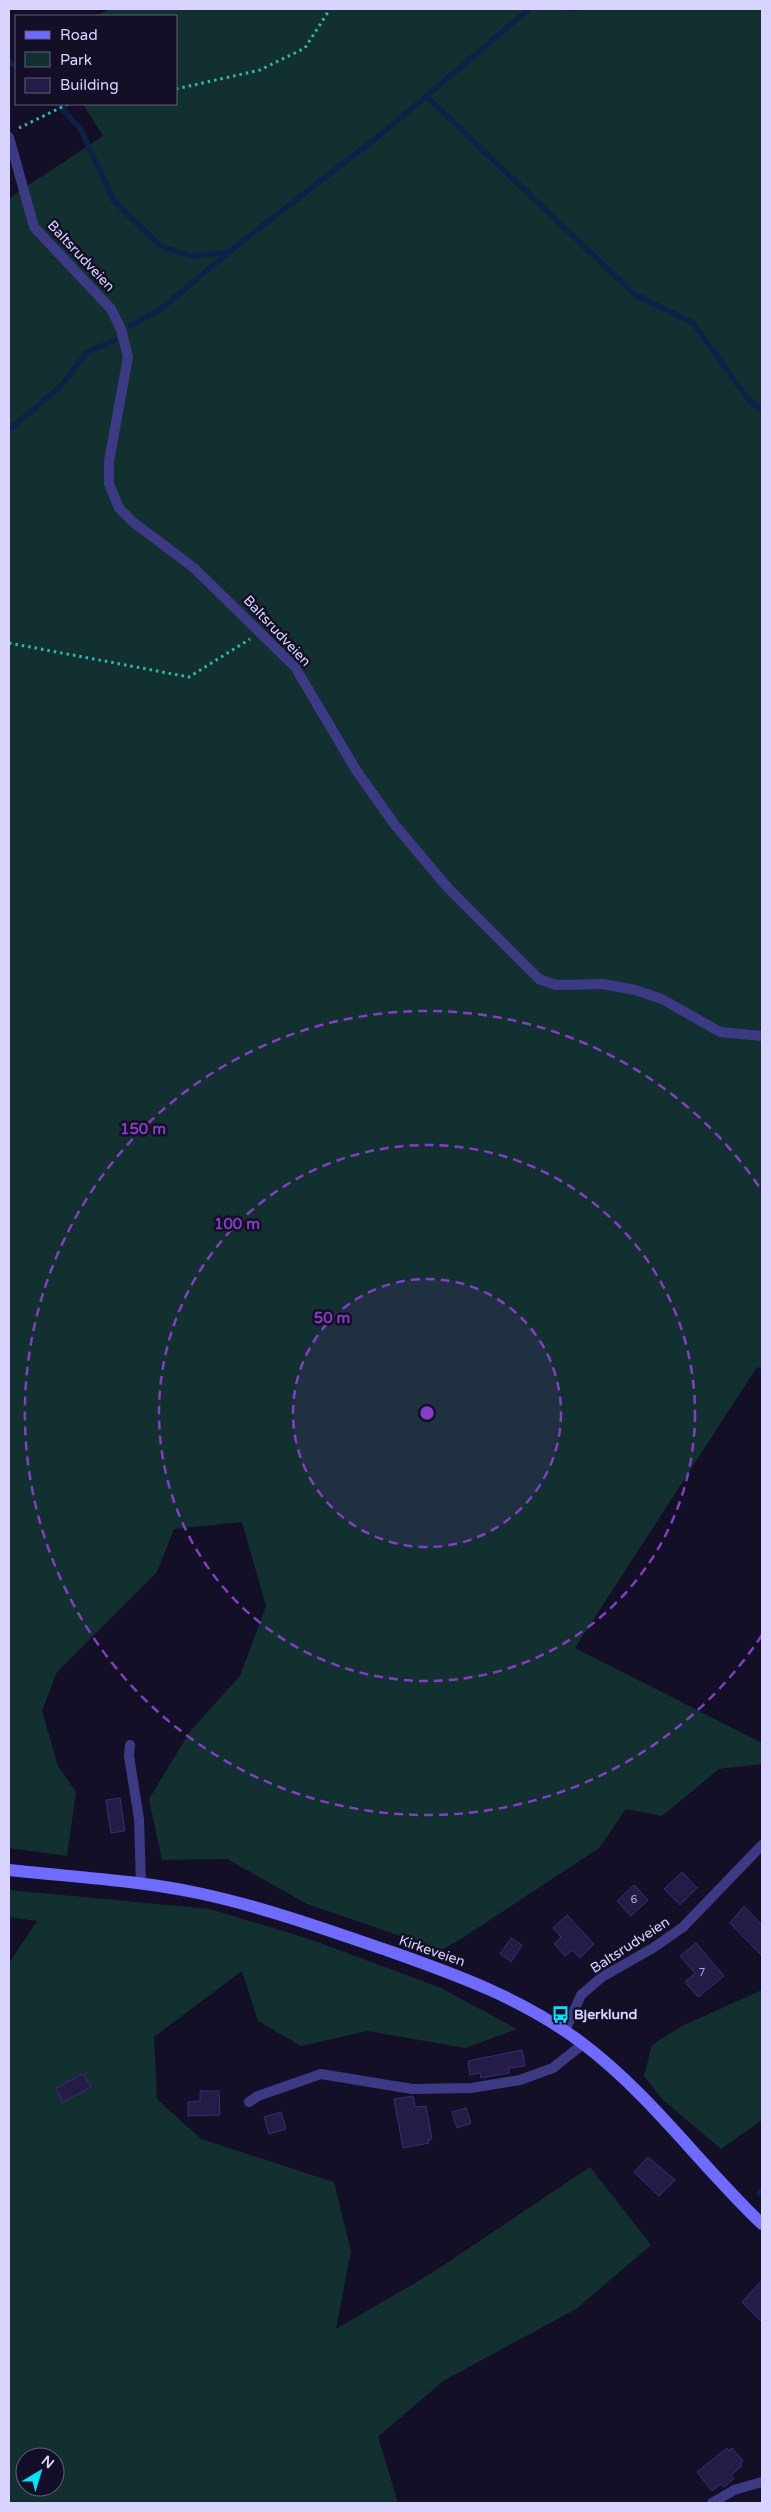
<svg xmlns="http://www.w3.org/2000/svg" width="771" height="2512" font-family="'Varela Round',sans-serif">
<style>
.green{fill:#12302f;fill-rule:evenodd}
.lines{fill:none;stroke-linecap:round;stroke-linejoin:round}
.stream{stroke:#0c2248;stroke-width:5.5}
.building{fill:#241b47;stroke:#3b2d73}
.path{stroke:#2fb8b0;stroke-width:3;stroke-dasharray:2.5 4;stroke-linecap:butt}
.service{stroke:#3d3a85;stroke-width:10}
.secondary{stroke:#6f6bff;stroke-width:12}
.ring{fill:none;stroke:#843dc5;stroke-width:2.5;stroke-dasharray:9 6}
.labels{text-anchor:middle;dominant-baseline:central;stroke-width:5;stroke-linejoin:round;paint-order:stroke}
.number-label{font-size:11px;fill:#aca6d1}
.street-label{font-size:14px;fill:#d9d4ff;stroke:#130f26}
.poi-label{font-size:14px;font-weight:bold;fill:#d9d4ff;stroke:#130f26;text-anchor:start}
.centre{fill:#843dc5;stroke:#130f26;stroke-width:2.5}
.ring-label{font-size:15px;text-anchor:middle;font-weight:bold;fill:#843dc5;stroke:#130f26;stroke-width:5;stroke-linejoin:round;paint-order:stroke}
</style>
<rect width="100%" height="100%" fill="#130f26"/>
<path class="green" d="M109,9H762V1369L757,1367L575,1648L762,1743V1764L719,1769L662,1816L626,1809L599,1848L461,1939L441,1950L307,1904L227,1859L162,1860L149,1799L191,1730L240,1676L266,1606L242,1522L174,1529L157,1572L57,1672L42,1711L58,1766L76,1792L67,1856L9,1848V198L103,136L83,104H176V16H97Z
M9,1890L210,1909L312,1940L441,1988L517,2029L466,2048L367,2031L301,2046L258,2021L242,1971L154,2037L157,2099L201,2139L334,2182L351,2251L336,2329L432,2273L590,2167L651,2245L576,2309L443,2381L378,2437L398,2503H9V1963L37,1921L9,1917ZM25,2457H55V2487H25Z
M762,1990V2120L721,2149L663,2100L644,2076L652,2045L682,2026Z"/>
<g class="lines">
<path class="stream" d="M568,9H575
M9,61L16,67
M427,97L634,294L693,323L748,399L762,410
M58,104L81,130L114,201L160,246L191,256L228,252
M130,326L161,309L229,252L390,127L529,9
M9,430L60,387L87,352L115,340
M759,2193L762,2191"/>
</g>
<path class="building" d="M120,1798L125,1831L111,1833L106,1800Z
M682,1872L697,1888L680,1905L664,1889Z
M634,1885L648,1900L631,1916L617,1901Z
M744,1906L762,1925V1956L730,1923Z
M567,1915L594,1944L580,1958L572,1950L565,1956L554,1944L561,1937L553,1928Z
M511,1938L522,1945L511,1962L500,1954Z
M696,1943L724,1976L698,1997L685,1982L695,1973L680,1956Z
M522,2050L525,2066L509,2068V2073L481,2078L480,2073L470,2075L468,2061Z
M83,2074L91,2087L63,2102L56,2088Z
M200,2091H219L220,2115L188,2116V2102L200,2101Z
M413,2096L415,2107L426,2106L432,2139L428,2140L429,2143L403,2148L394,2099Z
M466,2108L471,2123L457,2128L452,2112Z
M281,2112L286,2129L269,2134L264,2117Z
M648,2157L675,2180L659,2196L634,2172Z
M762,2280V2322L742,2302Z
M727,2448L729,2451L732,2448L743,2461L740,2464L742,2466L731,2475L734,2479L724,2487L721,2484L712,2491L697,2472Z"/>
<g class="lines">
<path class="path" d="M176,89L260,70L305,48L330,9
M19,128L68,104
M9,643L189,677L250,639"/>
<path class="service" d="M9,137L34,227L111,309L121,329L128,357L109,461V484L119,508L133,522L194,568L295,667L356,770L395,825L448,888L539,979L556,985L603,984L635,990L662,999L720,1032L762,1036
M130,1745L129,1756L139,1819L141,1884
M565,2031L581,1995L602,1977L653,1948L683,1927L762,1845
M249,2102L258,2096L321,2074L412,2089L471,2088L520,2080L553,2068L583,2044
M712,2503L734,2490L762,2482"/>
<path class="secondary" d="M9,1870C72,1877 136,1880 198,1893C264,1907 328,1930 392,1952C460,1976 525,2000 582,2043C651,2095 700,2165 762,2224"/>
</g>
<circle cx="427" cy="1413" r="134" fill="#843dc5" fill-opacity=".12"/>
<g class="ring">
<circle cx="427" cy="1413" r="134"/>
<circle cx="427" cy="1413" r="268"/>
<path d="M762 1635A402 402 0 1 1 762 1191"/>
</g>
<defs>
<symbol id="bus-bare" viewBox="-9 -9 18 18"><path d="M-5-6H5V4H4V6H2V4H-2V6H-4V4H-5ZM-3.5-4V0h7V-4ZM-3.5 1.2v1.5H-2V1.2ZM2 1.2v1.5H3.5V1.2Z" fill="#00e5ff" stroke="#130f26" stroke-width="2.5" paint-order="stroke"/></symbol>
</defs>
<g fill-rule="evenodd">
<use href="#bus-bare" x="548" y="2002" width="25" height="25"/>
</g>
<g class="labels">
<g class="number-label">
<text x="634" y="1899">6</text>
<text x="702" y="1972">7</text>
</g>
<g class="street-label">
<text transform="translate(81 256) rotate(47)">Baltsrudveien</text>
<text transform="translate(277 631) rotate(47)">Baltsrudveien</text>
<text transform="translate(630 1945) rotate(-33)">Baltsrudveien</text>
<text transform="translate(432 1951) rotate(19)">Kirkeveien</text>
</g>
<g class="poi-label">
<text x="574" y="2014">Bjerklund</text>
</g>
</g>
<circle cx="427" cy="1413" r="8" class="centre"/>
<g class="ring-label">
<text x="143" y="1134">150 m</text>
<text x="237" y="1229">100 m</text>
<text x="332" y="1323">50 m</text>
</g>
<rect width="771" height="2512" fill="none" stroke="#d9d4ff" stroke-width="20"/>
<rect x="15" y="15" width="162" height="90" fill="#130f26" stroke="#625e7d"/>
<rect x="25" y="31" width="25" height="8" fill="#6f6bff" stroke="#625e7d"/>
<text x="60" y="40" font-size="15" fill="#d9d4ff">Road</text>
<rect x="25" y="52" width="25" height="15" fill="#12302f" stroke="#625e7d"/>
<text x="60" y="65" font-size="15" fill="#d9d4ff">Park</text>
<rect x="25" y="78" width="25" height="15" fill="#241b47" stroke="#625e7d"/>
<text x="60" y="90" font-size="15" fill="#d9d4ff">Building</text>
<g transform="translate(40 2472) rotate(38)"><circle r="24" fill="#130f26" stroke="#625e7d"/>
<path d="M0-4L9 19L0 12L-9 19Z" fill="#00e5ff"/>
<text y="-8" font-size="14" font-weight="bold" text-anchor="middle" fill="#d9d4ff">N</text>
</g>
</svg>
